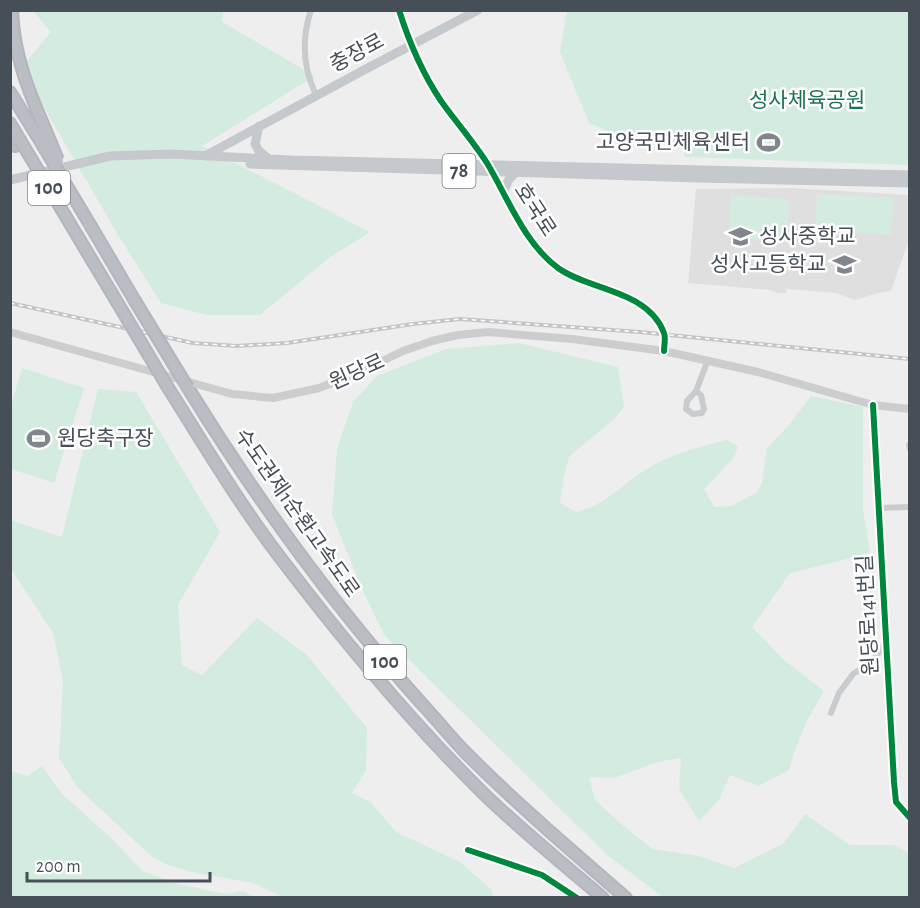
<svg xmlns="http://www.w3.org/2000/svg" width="920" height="908" font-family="'Alegreya Sans','Noto Sans KR',sans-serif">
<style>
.education{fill:#e0dfdf}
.green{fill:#d3ecdf}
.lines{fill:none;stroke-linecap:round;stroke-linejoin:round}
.highway-casing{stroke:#b3b6bc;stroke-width:14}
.street{stroke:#c9cccf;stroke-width:6}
.secondary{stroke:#cbcdcf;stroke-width:8}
.primary{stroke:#c5c8cc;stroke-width:9}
.highway{stroke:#babec4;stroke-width:10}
.rail-casing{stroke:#c4c5c8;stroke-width:4}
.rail{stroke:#fff;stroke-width:1.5;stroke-dasharray:4.5;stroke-linecap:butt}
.highway-bridge-casing{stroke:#b3b6bc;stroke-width:14;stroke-linecap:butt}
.highway-bridge{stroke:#babec4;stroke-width:10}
.cycleway-casing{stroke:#fff;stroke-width:10}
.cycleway{stroke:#00873e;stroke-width:6}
.labels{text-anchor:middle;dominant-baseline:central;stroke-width:5;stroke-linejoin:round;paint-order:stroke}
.shield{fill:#fff;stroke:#7e838a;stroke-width:1.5}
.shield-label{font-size:20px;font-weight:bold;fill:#464e58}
.street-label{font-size:21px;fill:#464e58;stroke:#fff}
.park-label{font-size:21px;fill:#1d7351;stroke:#fff}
.poi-label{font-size:21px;fill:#464e58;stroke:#fff;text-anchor:end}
</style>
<rect width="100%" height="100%" fill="#eee"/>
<path class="education" d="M792,188L909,195V240L891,291L878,293L855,300L836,293L787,289L786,293H778L770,290L688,283L696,189Z"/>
<path class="green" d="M33,11H223L222,22L315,76L202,146L370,232L329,258L260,315H207L161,303L118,235L21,68L51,32Z
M567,11H909V165L685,157L683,139L644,147L589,123L560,52Z
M817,194L893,198L891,235L815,231Z
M731,195L789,199L786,242L728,238Z
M519,343L618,367L624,407L614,419L569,457L563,480L560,503L576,512C603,507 621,485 644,471C669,454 698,447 727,440L738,447L732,460L704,489L714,507L732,506L757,492L762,483L767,448L789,425L811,396L863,407V509L870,553L790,573L752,627L783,659L824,691C808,717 797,741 789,770L758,786L730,775L719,800L699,821L679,789L681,758L661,761L614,778L589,777L595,800L620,823L653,849L699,856L734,868L783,844L805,814L850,845H894L909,853V897H663L607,855L384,635L364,593L332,515L337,449L353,402L377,376L446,349Z
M22,368L84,388L54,483L11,469V406Z
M98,389L136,392L220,532L178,605L182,665L202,675L257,618L306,654L367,728L366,770L352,793L371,802L396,832L460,862L491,889L494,897H283L253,883L192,872L168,865L152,857L78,788L59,758L63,680L53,633L11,569L10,520L62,537Z
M42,766L62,794L107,834L143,871L178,884L226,894L243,891L255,897H11V771L28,776Z"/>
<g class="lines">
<defs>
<path id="highway" d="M12,10C14,56 28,90 46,131
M10,92L36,134
M10,123L20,140
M10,140L15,146
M92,228L135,301
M78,237L111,292
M167,386C203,443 238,502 279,556C342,639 409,720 483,793C521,830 562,863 603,898
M188,388C257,500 334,606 422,704C438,721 452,739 468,755C518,805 572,851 626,898"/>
</defs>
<use href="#highway" class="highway-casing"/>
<path class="street" d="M311,10C301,40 303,68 316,95
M399,10C409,42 423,74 441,101C456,122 473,141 487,163C508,198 524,243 558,268C590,291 648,290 664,333C666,338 664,345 664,351
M696,391L701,395L704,409L702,413L693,414L686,409L687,401L696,391L708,360
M873,405L894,782L896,802L910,818
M909,445L910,449
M879,508L910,507
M831,713L839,693L853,674L872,662L886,642
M468,850L542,875L577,898"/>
<path class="secondary" d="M10,332L232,394L273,398L319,388L353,375L403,351L432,341L458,335L488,332L572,339L664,351L758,372L873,405L910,409"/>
<path class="primary" d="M259,126L255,144L259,151L269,159
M205,156L364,70L478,10
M250,164L699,178L910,183
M10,180L110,156L171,154L291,160L910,175
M503,193L509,179L515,173"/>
<use href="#highway" class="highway"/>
<defs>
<path id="rail" d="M10,303L193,343L237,346L287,343L413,324L460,319L640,332L910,359"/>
</defs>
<use href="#rail" class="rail-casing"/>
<use href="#rail" class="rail"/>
<defs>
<path id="highway-bridge" d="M46,131L58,160
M36,134L92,228
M20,140L78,237
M111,292L167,386
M135,301L188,388"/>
</defs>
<use href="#highway-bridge" class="highway-bridge-casing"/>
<use href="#highway-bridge" class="highway-bridge"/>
<defs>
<path id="cycleway" d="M399,10C409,42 423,74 441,101C456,122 473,141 487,163C508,198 524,243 558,268C590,291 648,290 664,333C666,338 664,345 664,351
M873,405L894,782L896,802L910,818
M468,850L542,875L577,898"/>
</defs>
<use href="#cycleway" class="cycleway-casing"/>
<use href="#cycleway" class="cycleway"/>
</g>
<defs>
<symbol id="stadium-bare" viewBox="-9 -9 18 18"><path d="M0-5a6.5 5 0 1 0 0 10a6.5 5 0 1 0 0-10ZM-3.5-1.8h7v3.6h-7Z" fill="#81868c" stroke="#fff" stroke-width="2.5" paint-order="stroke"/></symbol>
<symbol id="school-bare" viewBox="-9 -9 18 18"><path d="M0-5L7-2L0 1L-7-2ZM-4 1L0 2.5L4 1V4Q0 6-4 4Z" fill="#81868c" stroke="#fff" stroke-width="2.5" paint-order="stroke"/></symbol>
</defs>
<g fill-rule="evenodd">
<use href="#stadium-bare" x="752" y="126" width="33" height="33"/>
<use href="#school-bare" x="724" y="220" width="33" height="33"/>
<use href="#school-bare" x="828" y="248" width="33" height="33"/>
<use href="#stadium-bare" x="22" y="422" width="33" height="33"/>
</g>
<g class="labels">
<g class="shield">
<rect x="442.5" y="154" width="33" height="34" rx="4.5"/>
<rect x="28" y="171" width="42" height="34" rx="4.5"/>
<rect x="364" y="645" width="42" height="34" rx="4.5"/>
</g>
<g class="shield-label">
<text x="459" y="171">78</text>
<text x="49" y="188">100</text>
<text x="385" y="662">100</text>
</g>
<g class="street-label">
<text transform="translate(357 53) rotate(-28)">충장로</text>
<text transform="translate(535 210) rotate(57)">호국로</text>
<text transform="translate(357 372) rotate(-24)">원당로</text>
<text transform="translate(297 513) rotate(55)">수도권제1순환고속도로</text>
<text transform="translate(868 615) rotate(-93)">원당로141번길</text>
</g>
<g class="park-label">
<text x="807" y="100">성사체육공원</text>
</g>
<g class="poi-label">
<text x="750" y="142">고양국민체육센터</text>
<text x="759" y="236" text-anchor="start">성사중학교</text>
<text x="826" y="264">성사고등학교</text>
<text x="57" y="438" text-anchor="start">원당축구장</text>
</g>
</g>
<rect width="920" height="908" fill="none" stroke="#464e58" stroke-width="24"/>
<path d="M27 872v9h183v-9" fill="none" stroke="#464e58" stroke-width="3"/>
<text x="36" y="872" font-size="18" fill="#464e58" stroke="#ffffff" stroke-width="4.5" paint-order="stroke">200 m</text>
</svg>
